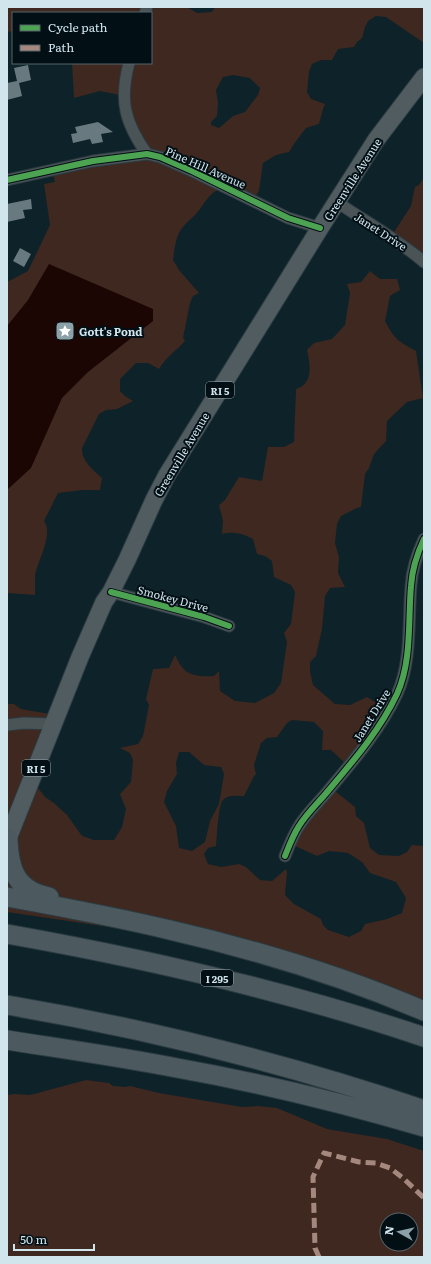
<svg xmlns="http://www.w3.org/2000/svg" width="431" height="1264" font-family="Literata,serif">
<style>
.green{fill:#3f281f;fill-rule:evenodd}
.water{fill:#1c0604}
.building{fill:#68797f}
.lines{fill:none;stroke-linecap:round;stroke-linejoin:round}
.street-casing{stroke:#2b3c42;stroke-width:13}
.primary-casing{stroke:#2b3c42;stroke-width:19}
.highway-casing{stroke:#2b3c42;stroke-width:21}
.street{stroke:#4a5457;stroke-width:11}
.primary{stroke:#515c60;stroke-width:17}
.highway{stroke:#4c595e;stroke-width:19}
.quiet{stroke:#a5887d;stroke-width:5;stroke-dasharray:10 5;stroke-linecap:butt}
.cycleway-casing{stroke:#020f14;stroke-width:8}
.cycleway{stroke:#4ca352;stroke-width:6}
.labels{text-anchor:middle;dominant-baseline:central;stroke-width:4;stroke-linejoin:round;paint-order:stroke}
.shield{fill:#020f14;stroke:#93a5ac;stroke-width:1}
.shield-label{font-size:10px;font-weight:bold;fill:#d1e5ed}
.street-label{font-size:11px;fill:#d1e5ed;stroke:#020f14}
.poi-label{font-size:11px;font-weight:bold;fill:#d1e5ed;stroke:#020f14;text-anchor:start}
</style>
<rect width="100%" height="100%" fill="#0d2229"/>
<path class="green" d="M7,7H187L197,13L212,12L215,7H424V43L386,17L376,16L368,21L365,27L362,38L357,42L354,47L338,49L332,60H321L312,64L309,72L307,92L311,99L325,104L323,109L319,124L306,128L296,141L289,152L276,155L263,163L259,191L253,200L222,188C209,192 204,205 196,214C189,221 182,226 178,235C175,243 174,252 173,260L179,270L199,293L193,296L190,303L183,338L185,341C176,351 166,357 159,369L148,363H136L120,379V391L125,396L133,401L117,409L106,410L99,414L82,448C81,460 93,470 102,478L100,490H83L58,493L44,521C54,534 37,562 35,576C35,582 35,589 35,595L7,593V282L28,271L50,225L44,184L55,182L53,174L143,152L137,135L125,96L100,91L74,98L72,63H151V13H13V31L7,32ZM233,75L250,78L260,88L258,95L245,112L233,116L219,128L211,125V122L217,116L218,103L216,90L223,77Z
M423,179H424V258L392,235L411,206L415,187L419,185Z
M370,271L380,279H397L400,290L390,296L385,321C395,340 398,341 416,351L423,398L407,402L387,421L386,441L374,454L369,468L365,474L361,507L357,508L341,516L337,524L335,543L339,557L338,573L345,587L330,588L325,596L322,629L316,656L310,662V671L313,685L335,704L350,705L367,697L391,712L349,767L331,750H322L323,731L314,722L292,720L287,723L277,737L267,738L261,743L254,765L256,774L254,776L244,796C237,796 229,794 223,800C218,805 217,838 216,846L208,848L204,854L208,864L221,867L239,864L246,867L260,880L272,881L286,869L287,872L285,895L294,904L321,919L323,925L328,930L349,937L361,931L365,924L387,919L402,913L406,898L396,882L370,873L362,862L348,853L329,851L317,856L295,846L301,830L307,821L335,791L355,807L356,816L364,823L370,848L379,855L399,856L407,852L412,845L424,846V1007L255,959L223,954L211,947L136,931L7,912V704H14L21,709L50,714L35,784L45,797L54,803L67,815L82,836L94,840H114L122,827L126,809L120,794L131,782L133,760L130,753L120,748L138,744L143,736L149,705L146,699L153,669L169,668L175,655C184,675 193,677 214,676L219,671L220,691L235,701L255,703L274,693L281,683L287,642L284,633L291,624L295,592L291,585L274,577L272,561L265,556L257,554L253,539C244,534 233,531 222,534L223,521L219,505L225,500L239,477L262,481L268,447H284L294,442L296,389C314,383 310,364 307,350L314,343L332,339L345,325L350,293L347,284L361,282ZM179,752H189L204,765L221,767L224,774L219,804L210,821L205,842L192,851L179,848L176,826L164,802L167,791L177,774L176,763Z
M86,1080L109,1083L113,1086L126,1087L130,1086L159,1093L242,1107L258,1106L277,1108L327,1129L387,1139L424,1151V1257H7V1095L14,1094L30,1095ZM387,1220H411V1244H387Z"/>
<path class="water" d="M49,264L153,309V321L88,372L62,398L31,468L7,490V326L28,300Z"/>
<path class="building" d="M28,65L31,80L19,83L22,96L7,100V83L17,81L14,68Z
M98,122L113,132L101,134L103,142L92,144L90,139L73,143L71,134L77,133L75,127Z
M31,199L32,209L23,210L25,218L7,222V204Z
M20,248L31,254L24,267L13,261Z"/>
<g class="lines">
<defs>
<path id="street" d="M145,13L147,7
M129,63C119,101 125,123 147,154
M7,180L93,161L147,154L160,157L192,171L288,218L320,228
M337,202C366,222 397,239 424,262
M111,592L204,617L229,626
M7,725L24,723L53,724
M285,856C289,846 293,835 299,826C307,813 319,802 328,791C354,760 380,730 397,694C412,662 408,620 411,586C412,569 417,554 424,539"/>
<path id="primary" d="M7,841L80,657L104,602L111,592L127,560L154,500L167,475L320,228L376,140L424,77"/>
<path id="highway" d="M8,838C9,870 16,890 49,897
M7,897C62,907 116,917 170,930C257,950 342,976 424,1011
M7,934C148,959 288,991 424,1037
M7,1005C149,1029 288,1064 424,1110
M7,1040C64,1049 121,1057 177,1068C261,1083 343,1103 424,1127"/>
</defs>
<use href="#street" class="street-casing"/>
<use href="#primary" class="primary-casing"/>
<use href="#highway" class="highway-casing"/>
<use href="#street" class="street"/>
<use href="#primary" class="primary"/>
<use href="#highway" class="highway"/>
<path class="quiet" d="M319,1257L315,1248L313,1177L324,1153L359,1162L376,1163L390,1168L403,1178L424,1198"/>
<defs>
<path id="cycleway" d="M7,180L93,161L147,154L160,157L192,171L288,218L320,228
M111,592L204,617L229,626
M285,856C289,846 293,835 299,826C307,813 319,802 328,791C354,760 380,730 397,694C412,662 408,620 411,586C412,569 417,554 424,539"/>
</defs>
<use href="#cycleway" class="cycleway-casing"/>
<use href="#cycleway" class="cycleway"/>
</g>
<defs>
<symbol id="sight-square" viewBox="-11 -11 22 22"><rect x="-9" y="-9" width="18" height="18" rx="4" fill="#8ca1a8" stroke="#020f14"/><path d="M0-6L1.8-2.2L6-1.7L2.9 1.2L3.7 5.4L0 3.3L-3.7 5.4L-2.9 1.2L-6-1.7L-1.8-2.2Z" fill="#fff"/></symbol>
</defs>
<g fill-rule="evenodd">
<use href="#sight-square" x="54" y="320" width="22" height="22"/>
</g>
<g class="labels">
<g class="shield">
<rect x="206" y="382" width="28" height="16" rx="3"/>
<rect x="22" y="760" width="28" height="16" rx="3"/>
<rect x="201" y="970" width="32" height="16" rx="3"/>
</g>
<g class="shield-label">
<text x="220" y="390">RI 5</text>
<text x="36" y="768">RI 5</text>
<text x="217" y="978">I 295</text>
</g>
<g class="street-label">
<text transform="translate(206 167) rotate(24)">Pine Hill Avenue</text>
<text transform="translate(352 179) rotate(-57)">Greenville Avenue</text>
<text transform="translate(381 231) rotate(33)">Janet Drive</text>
<text transform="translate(181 454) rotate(-59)">Greenville Avenue</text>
<text transform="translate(173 598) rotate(15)">Smokey Drive</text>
<text transform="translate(371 715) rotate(-58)">Janet Drive</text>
</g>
<g class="poi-label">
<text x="79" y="331">Gott's Pond</text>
</g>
</g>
<rect width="431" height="1264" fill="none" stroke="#d1e5ed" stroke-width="16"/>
<rect x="12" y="12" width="140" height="52" fill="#020f14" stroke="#55656b"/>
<rect x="20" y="25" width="20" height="6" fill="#4ca352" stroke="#55656b"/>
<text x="48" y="32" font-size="12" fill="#d1e5ed">Cycle path</text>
<rect x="20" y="45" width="20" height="6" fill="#a5887d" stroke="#55656b"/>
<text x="48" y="52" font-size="12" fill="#d1e5ed">Path</text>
<g transform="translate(399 1232) rotate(278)"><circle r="19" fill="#020f14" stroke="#55656b"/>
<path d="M0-3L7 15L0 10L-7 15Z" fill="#8ca1a8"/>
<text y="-6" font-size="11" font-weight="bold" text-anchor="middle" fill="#d1e5ed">N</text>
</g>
<path d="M14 1244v6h80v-6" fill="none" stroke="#d1e5ed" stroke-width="2"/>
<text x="20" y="1244" font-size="12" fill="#d1e5ed" stroke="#020f14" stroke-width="3" paint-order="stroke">50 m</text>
</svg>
